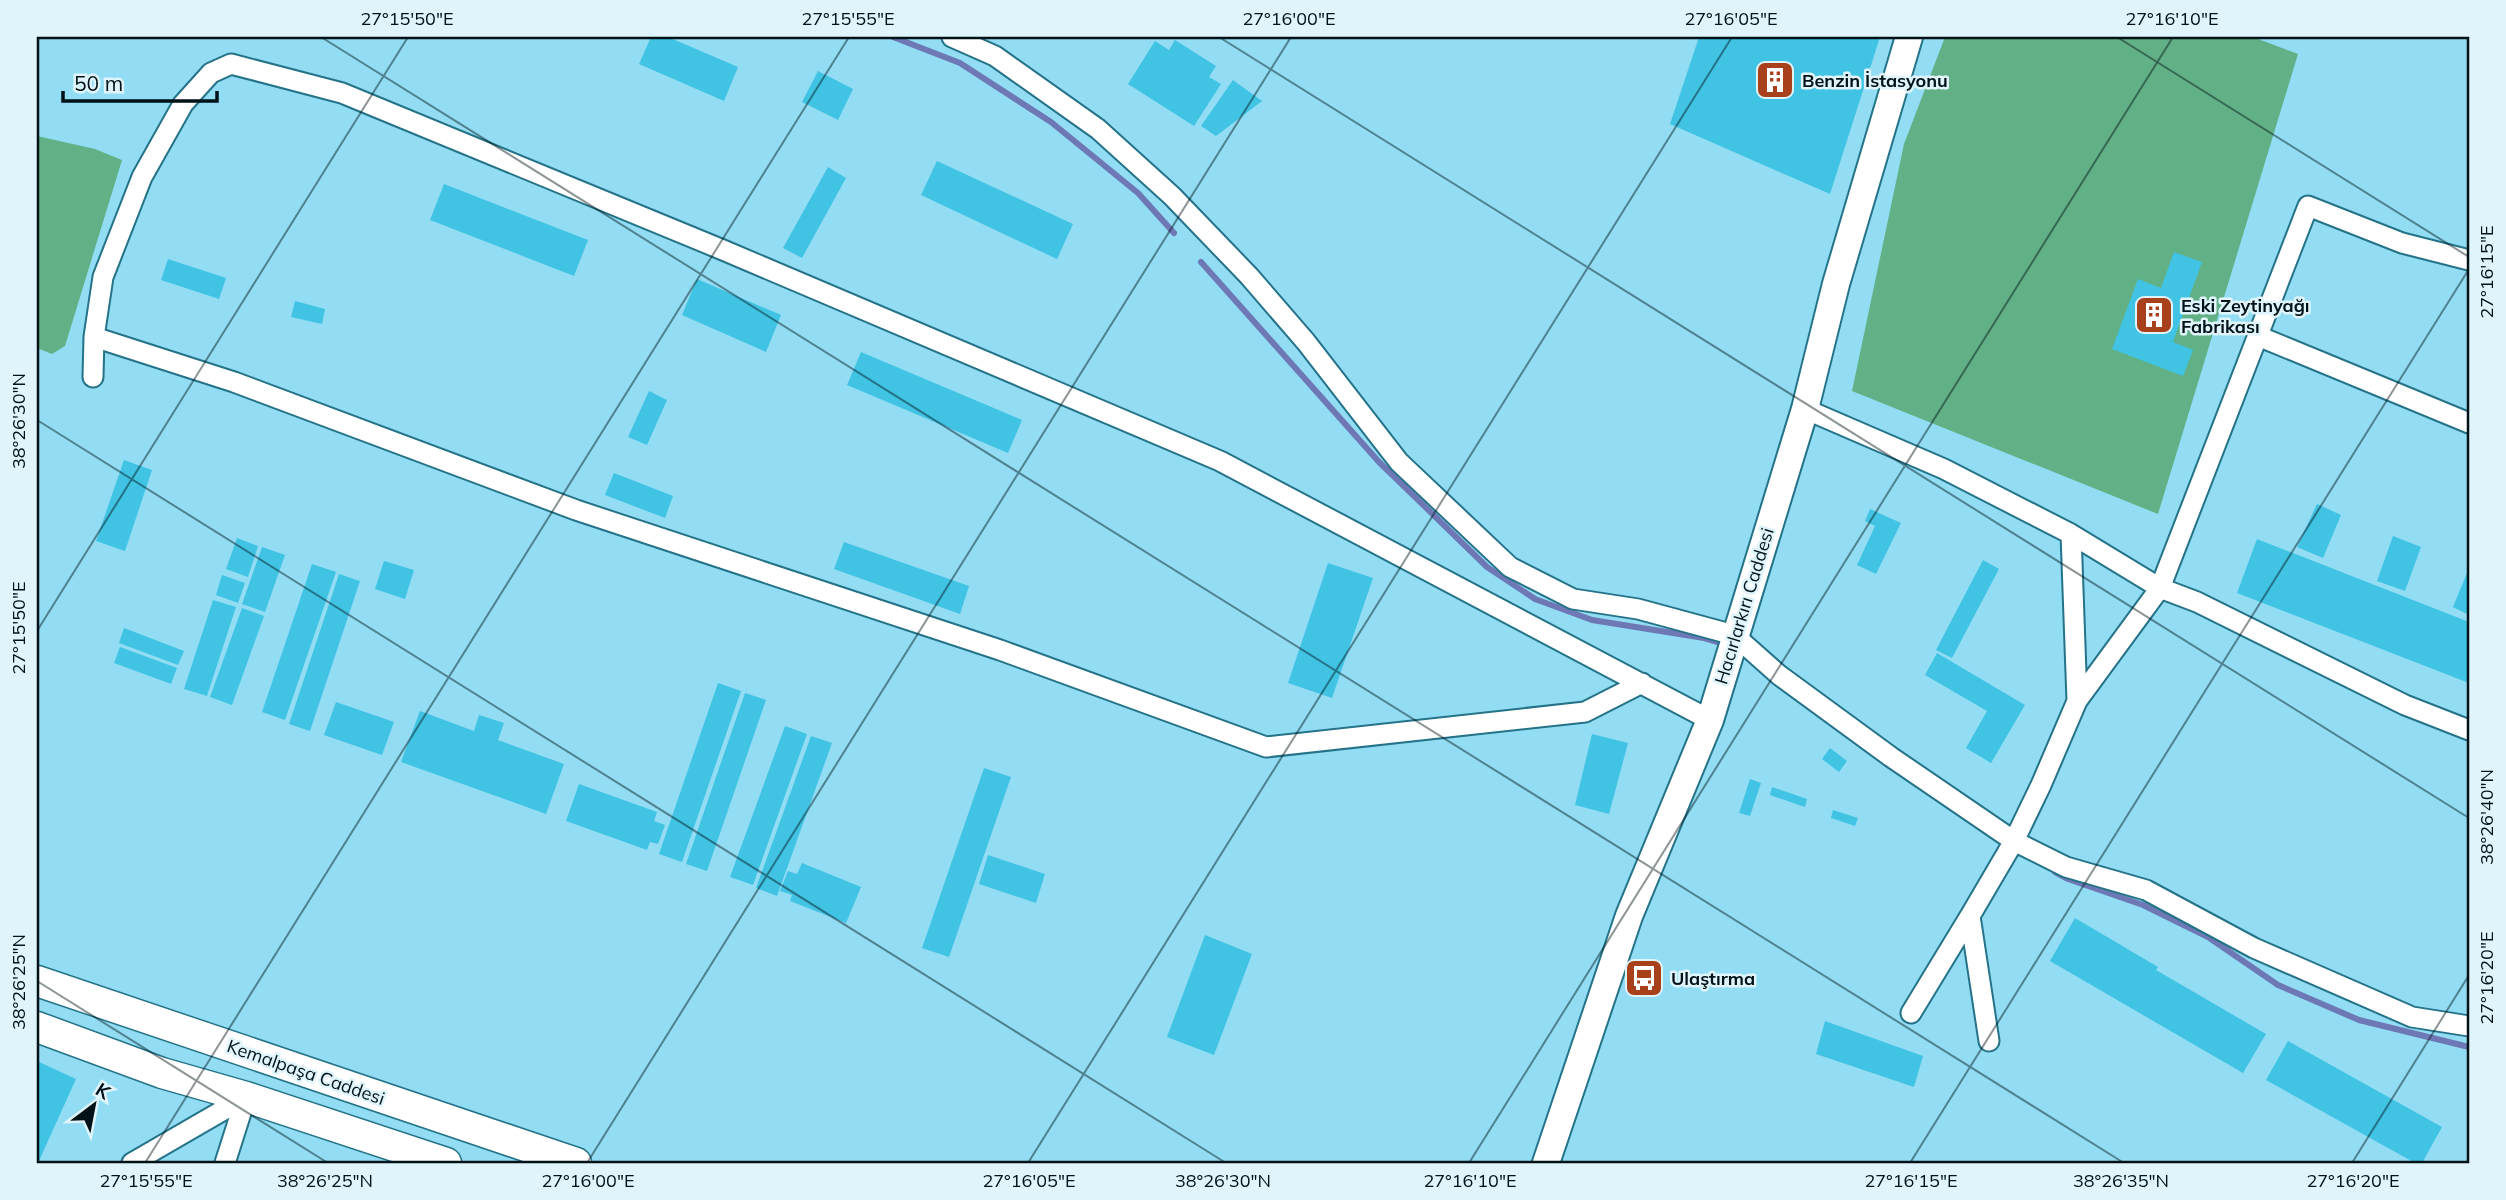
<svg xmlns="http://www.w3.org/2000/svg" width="2506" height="1200" font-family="Mulish,sans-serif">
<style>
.green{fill:#62b086}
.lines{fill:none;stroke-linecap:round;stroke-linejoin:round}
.stream{stroke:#6e78b4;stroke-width:6}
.building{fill:#41c3e4}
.street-casing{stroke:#247388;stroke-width:23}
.secondary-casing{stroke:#247388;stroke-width:30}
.primary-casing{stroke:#247388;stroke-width:33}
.street{stroke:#fff;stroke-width:19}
.secondary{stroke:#fff;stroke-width:26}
.primary{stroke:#fff;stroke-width:30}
.ticks{fill:none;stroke:#001117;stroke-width:2;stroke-opacity:0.45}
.labels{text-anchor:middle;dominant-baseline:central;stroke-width:5;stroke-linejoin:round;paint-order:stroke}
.poi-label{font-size:18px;font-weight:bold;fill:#001117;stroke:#dff5fb;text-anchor:start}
.street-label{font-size:18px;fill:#001117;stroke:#dff5fb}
.neatline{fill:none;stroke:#001117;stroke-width:2.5}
.ticks-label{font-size:18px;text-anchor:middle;fill:#001117}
</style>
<rect width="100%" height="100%" fill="#92ddf4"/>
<path class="green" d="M1945,37H2253L2298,54L2158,514L1852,391L1904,144Z
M37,136L95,149L122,160L65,346L52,354L37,348Z"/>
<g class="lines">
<path class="stream" d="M893,37L960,63L1051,122L1138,193L1174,233
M1201,262L1379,462L1487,567L1535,599L1592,620L1704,638L1721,643
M2055,872L2068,879L2143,905L2208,937L2278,985L2359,1020L2469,1047"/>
</g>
<path class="building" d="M651,37H668L738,67L724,101L639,64Z
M1699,37H1880L1830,194L1670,124Z
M1175,40L1216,66L1209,77L1221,84L1194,126L1128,84L1155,41L1169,50Z
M818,71L853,89L838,120L802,102Z
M1233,80L1262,101L1216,136L1201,126Z
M937,161L1073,224L1057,259L921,195Z
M828,167L846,178L802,258L783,248Z
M444,184L588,240L574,276L430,220Z
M2174,252L2202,262L2173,342L2193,350L2183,376L2112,349L2138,279L2161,288Z
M168,259L226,278L219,299L161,280Z
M697,279L781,315L766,352L682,315Z
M295,301L325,309L322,324L291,317Z
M861,352L1022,420L1008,453L847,385Z
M649,391L667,400L647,445L628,437Z
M124,460L152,470L125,551L96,541Z
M614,473L673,496L665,518L605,495Z
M2317,504L2341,515L2323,558L2297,547Z
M1870,509L1901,523L1876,574L1857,565L1875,526L1865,521Z
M2393,536L2421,547L2405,591L2377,581Z
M237,538L258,546L248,577L226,569Z
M2257,539L2469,622V683L2237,593Z
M844,542L969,586L960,614L834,569Z
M262,547L285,555L265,612L242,604Z
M1983,560L1999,569L1952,658L1936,650Z
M384,561L414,570L405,599L375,589Z
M1328,563L1373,578L1332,698L1288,683Z
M312,564L336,572L285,720L262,712Z
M2469,568V615L2453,607Z
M339,574L360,581L310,731L289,724Z
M222,575L245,583L238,603L216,595Z
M213,600L236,607L207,696L184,689Z
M242,608L264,616L232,705L210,697Z
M124,628L184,651L178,665L119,643Z
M120,647L177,668L171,684L114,663Z
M1937,653L2025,705L1991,763L1966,748L1987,711L1925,675Z
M718,683L741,691L682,862L659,854Z
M745,693L766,700L707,871L686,864Z
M336,702L394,722L382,755L324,735Z
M420,711L474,731L479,715L504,723L498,740L564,764L546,814L401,762Z
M785,726L807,734L753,885L730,877Z
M1592,734L1628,743L1609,814L1575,805Z
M811,736L832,743L777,896L756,888Z
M1830,748L1847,761L1839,772L1822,759Z
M984,768L1011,777L949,957L922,948Z
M1750,779L1761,783L1750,816L1739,813Z
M579,784L657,812L654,821L665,825L658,844L650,842L647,850L566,821Z
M1772,787L1807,799L1805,807L1770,795Z
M1833,810L1858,818L1855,826L1831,818Z
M988,855L1045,874L1036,903L979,884Z
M802,863L861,887L846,923L790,901L792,895L780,891L788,871L797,874Z
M2075,918L2158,967L2156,970L2266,1034L2243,1073L2050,961Z
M1205,935L1252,954L1214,1055L1167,1037Z
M1825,1021L1923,1056L1914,1087L1816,1054Z
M2288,1041L2442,1127L2422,1163H2415L2266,1080Z
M37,1061L76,1079L38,1163H37Z"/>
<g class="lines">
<defs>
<path id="street" d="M952,37L995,56L1098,129L1172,196L1249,276L1306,342L1399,462L1510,567L1573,599L1638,609L1734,635L1779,675L1891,757L2014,841L2066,867L2146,890L2254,948L2412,1017L2469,1026
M2258,336L2469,423
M94,337L234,382L576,510L1000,650L1266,747L1585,712L1642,683
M93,377L94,337L103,277L142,177L183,104L211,73L231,64L342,93L723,250L1220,461L1710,720
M1805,409L1944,469L2071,534L2160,588L2197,602L2405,705L2469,730
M2071,534L2077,701
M1970,916L2014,841L2041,785L2077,701L2160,588L2308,206L2402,243L2469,260
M1911,1013L1970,916L1989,1041
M132,1163L246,1097
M225,1163L246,1097"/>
<path id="secondary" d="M1546,1163L1629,916L1710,720L1805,409L1836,284L1909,37"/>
<path id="primary" d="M37,981L576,1163
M37,1027L162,1073L246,1097L446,1163"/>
</defs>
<use href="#street" class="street-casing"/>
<use href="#secondary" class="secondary-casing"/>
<use href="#primary" class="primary-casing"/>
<use href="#street" class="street"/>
<use href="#secondary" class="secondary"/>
<use href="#primary" class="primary"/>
</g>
<path class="ticks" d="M321,37L2124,1163M1219,37L2469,818M2117,37L2469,257M37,420L1226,1163M37,631L408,37M37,981L328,1163M145,1163L849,37M587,1163L1291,37M1028,1163L1732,37M1469,1163L2173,37M1910,1163L2469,269M2352,1163L2469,975"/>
<defs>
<symbol id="building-square" viewBox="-11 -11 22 22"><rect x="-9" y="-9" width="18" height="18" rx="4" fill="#a8411b" stroke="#dff5fb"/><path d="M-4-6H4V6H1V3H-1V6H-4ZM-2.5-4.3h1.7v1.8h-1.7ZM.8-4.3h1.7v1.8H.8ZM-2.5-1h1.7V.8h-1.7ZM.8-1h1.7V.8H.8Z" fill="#fff"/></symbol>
<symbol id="bus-square" viewBox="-11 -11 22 22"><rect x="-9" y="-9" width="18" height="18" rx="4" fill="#a8411b" stroke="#dff5fb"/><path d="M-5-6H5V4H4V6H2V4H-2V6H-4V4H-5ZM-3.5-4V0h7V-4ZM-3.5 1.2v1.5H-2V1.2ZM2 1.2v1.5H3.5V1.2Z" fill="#fff"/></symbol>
</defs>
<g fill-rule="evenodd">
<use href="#building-square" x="1753" y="58" width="44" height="44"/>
<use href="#building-square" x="2132" y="293" width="44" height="44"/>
<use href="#bus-square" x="1622" y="956" width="44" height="44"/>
</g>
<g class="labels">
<g class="poi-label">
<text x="1802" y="80">Benzin İstasyonu</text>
<text x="2181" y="305">Eski Zeytinyağı<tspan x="2181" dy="21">Fabrikası</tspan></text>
<text x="1671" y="978">Ulaştırma</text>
</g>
<g class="street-label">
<text transform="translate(1744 606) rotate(-73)">Hacırlarkırı Caddesi</text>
<text transform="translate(306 1072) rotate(19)">Kemalpaşa Caddesi</text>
</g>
</g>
<rect width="2506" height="1200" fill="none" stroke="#dff5fb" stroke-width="77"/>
<g transform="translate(94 1105) rotate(32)" stroke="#dff5fb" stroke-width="5" paint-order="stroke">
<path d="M0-5L12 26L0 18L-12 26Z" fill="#001117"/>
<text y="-10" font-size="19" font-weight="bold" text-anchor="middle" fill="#001117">K</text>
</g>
<path d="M63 91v10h154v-10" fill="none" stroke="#001117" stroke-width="3.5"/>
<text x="74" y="91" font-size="21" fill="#001117" stroke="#dff5fb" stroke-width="5" paint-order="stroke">50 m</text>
<rect x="38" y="38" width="2430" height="1124" class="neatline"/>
<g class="ticks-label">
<text x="407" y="25">27°15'50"E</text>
<text x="848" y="25">27°15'55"E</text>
<text x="1289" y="25">27°16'00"E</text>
<text x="1731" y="25">27°16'05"E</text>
<text x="2172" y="25">27°16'10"E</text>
<text transform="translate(2487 272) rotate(-90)" y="6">27°16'15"E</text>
<text transform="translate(19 421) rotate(-90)" y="6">38°26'30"N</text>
<text transform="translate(19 628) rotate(-90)" y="6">27°15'50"E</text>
<text transform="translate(2487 817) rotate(-90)" y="6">38°26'40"N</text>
<text transform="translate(2487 978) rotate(-90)" y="6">27°16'20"E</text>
<text transform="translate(19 982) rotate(-90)" y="6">38°26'25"N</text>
<text x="146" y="1187">27°15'55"E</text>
<text x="325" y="1187">38°26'25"N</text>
<text x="588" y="1187">27°16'00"E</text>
<text x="1029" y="1187">27°16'05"E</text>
<text x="1223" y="1187">38°26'30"N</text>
<text x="1470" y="1187">27°16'10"E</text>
<text x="1911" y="1187">27°16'15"E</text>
<text x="2121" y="1187">38°26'35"N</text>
<text x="2353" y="1187">27°16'20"E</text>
</g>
</svg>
